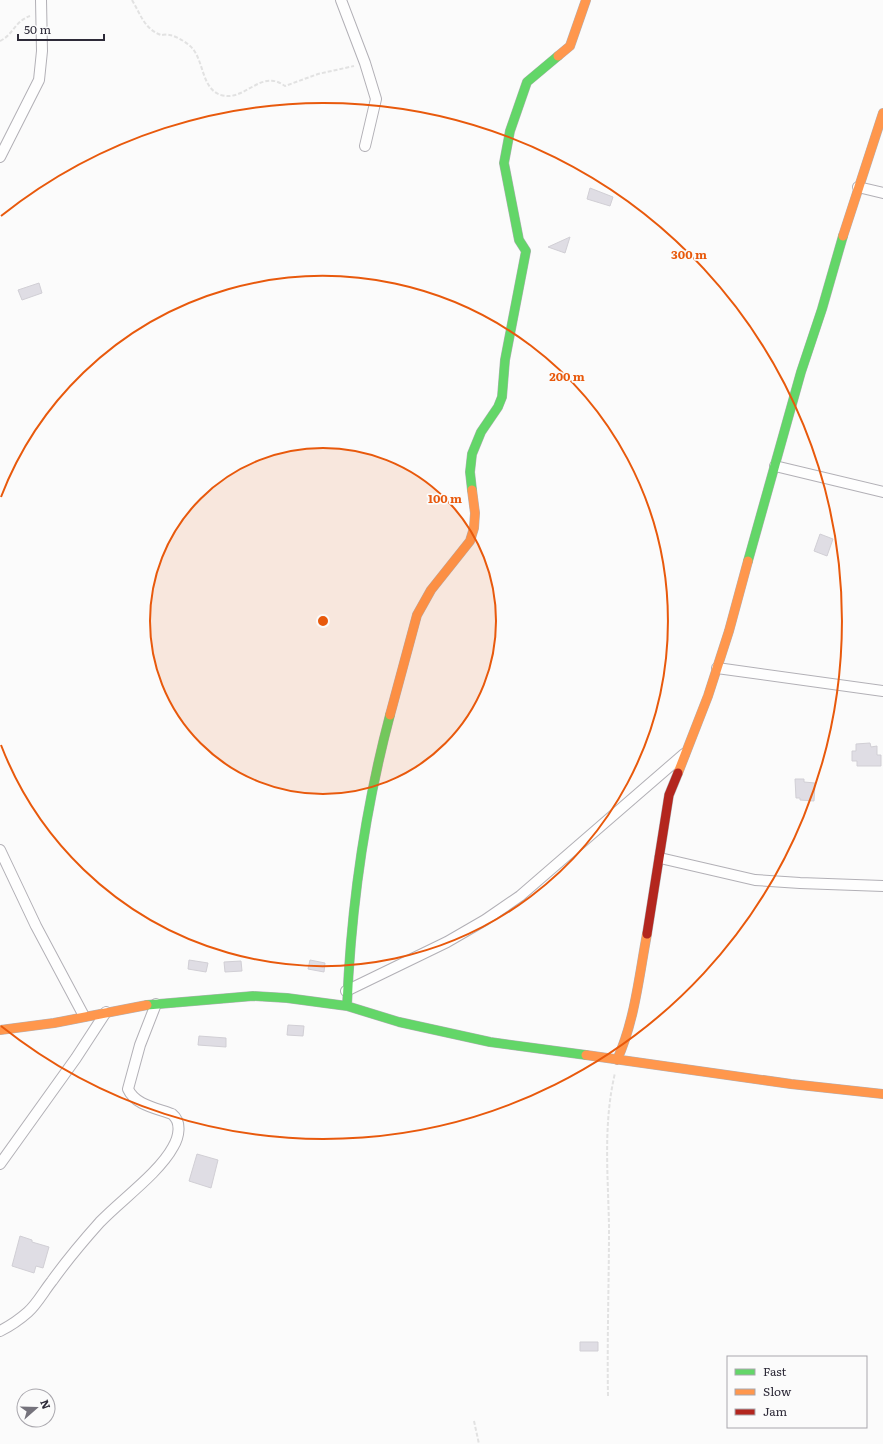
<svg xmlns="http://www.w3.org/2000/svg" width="883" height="1444" font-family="Literata,serif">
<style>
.building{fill:#dfdde4;stroke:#d1cfd5}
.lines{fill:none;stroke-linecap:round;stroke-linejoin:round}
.street-casing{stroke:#b2b0b6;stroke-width:12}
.fast-casing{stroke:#b2b0b6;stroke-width:10}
.slow-casing{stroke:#b2b0b6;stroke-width:10}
.jam-casing{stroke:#b2b0b6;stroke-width:10}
.path{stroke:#e2e2e2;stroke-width:2;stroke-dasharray:4 2;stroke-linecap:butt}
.street{stroke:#fefefe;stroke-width:10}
.fast{stroke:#63d668;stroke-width:9}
.slow{stroke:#ff974d;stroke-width:9}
.jam{stroke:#b3261e;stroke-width:9}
.ring{fill:none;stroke:#e8590c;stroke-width:2}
.centre{fill:#e8590c;stroke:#fbfbfb;stroke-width:2}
.ring-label{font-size:12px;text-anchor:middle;font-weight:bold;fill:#e8590c;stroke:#fbfbfb;stroke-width:3.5;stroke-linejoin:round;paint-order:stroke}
</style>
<rect width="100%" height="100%" fill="#fbfbfb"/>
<path class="building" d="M590,188L613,197L610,206L587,199Z
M570,237L565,253L548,247Z
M39,283L42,293L22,300L18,290Z
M820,534L833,539L827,556L814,551Z
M870,743L871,747L877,746V755H881V766H857V761H852V751H856V744Z
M795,779H804V782L815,783L814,801L800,800V798H796Z
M189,960L208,963L206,972L188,969Z
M310,960L325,963L324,972L308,969Z
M241,961L242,971L225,972L224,962Z
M288,1025L304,1026L303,1036L287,1035Z
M199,1036L226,1038V1047L198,1045Z
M197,1154L218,1160L211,1188L189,1181Z
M20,1236L32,1240V1242L49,1247L43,1268L36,1266L34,1273L12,1266Z
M580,1342H598V1351H580Z"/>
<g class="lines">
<defs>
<path id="street" d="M341,0L365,63L376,99L365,146
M0,157L39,80L42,51L41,0
M858,187L883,193
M775,466L883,492
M717,668L883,691
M0,850L36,926L84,1016
M660,858L755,880L800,883L883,886
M346,991L447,942L485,920L520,896L684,754
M0,1164L76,1058L106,1012
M0,1331C10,1326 19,1320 28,1312C37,1304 44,1291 52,1281C67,1260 83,1241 100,1222C121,1200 159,1173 173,1147C179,1137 182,1122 172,1114C156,1108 135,1105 128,1089L140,1045L156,1004"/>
<path id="fast" d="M472,490L470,472L472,454L481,432L498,407L502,397L505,360L526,251L519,240L504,163L510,131L527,82L558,56
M748,561L801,372L822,309L843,236
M147,1005L253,996L287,998L347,1006L399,1022L490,1042L586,1055
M347,1006C351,906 364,813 390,715"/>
<path id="slow" d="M558,56L570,46L586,0
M843,236L883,113
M390,715L417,615L431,590L470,541L474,528L475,513L472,490
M678,773L708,696L729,631L748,561
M0,1030L54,1023L147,1005
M586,1055L791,1084L883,1094
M617,1060C635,1020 639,976 647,934"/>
<path id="jam" d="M647,934L669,795L678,773"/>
</defs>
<use href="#street" class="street-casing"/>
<use href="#fast" class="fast-casing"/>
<use href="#slow" class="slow-casing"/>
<use href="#jam" class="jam-casing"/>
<path class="path" d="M132,0C140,13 144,29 161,35C163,35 167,34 170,35C178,37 188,43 193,49C204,63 202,89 221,95C242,101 255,78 274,81C277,81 282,84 285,86L318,74L354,66
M0,41C13,35 15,21 30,16
M608,1396C607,1339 609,1283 609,1226C608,1174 603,1124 615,1073
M474,1421L479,1444"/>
<use href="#street" class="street"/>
<use href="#fast" class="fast"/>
<use href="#slow" class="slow"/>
<use href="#jam" class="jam"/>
</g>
<circle cx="323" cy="621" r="173" fill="#e8590c" fill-opacity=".12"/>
<g class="ring">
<circle cx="323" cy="621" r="173"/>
<path d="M1 497A345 345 0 1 1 1 745"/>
<path d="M1 216A518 518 0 1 1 1 1026"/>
</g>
<circle cx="323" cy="621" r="6" class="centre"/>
<g class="ring-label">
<text x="689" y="259">300 m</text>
<text x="567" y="381">200 m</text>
<text x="445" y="503">100 m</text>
</g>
<rect x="727" y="1356" width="140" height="72" fill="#fbfbfb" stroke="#a9a7ad"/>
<rect x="735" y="1369" width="20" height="6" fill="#63d668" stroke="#a9a7ad"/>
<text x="763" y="1376" font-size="12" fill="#2d2a38">Fast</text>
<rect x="735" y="1389" width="20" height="6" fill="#ff974d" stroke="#a9a7ad"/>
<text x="763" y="1396" font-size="12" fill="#2d2a38">Slow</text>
<rect x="735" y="1409" width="20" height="6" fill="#b3261e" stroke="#a9a7ad"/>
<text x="763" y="1416" font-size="12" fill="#2d2a38">Jam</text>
<g transform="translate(36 1408) rotate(70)"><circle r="19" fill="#fbfbfb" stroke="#a9a7ad"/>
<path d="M0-3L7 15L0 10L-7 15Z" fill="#75737c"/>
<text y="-6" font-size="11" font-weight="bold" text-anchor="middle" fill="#2d2a38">N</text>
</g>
<path d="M18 34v6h86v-6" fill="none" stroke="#2d2a38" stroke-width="2"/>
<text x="24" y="34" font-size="12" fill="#2d2a38" stroke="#fbfbfb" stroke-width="3" paint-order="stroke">50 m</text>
</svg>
